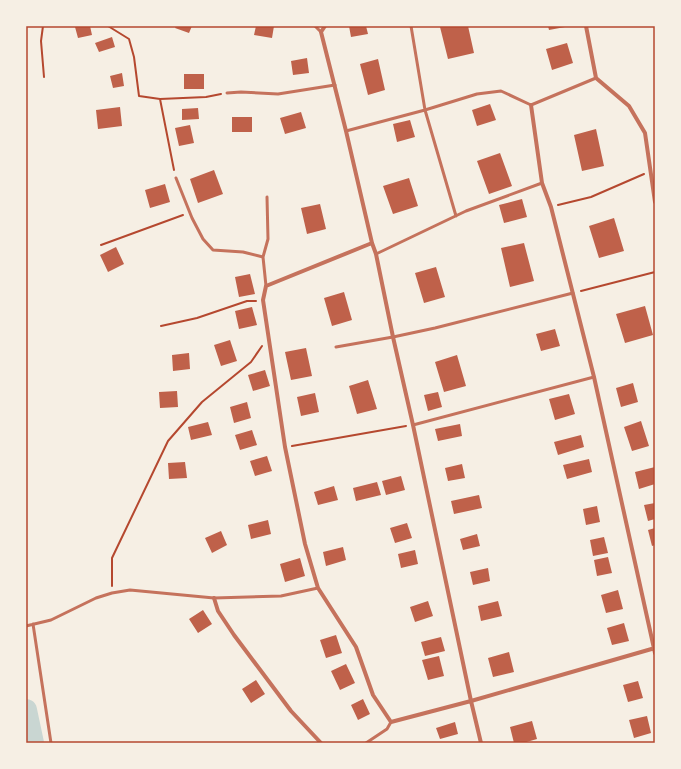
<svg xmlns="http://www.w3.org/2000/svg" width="681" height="769" font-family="Mulish,sans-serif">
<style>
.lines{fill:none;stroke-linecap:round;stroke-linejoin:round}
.river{stroke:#c9d6d2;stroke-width:22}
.building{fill:#bf614a}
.path{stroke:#b5482f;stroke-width:2}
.service{stroke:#c5725c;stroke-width:3}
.minor{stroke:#c5725c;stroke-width:4}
.neatline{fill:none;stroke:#b5482f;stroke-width:1.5}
</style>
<rect width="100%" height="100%" fill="#f6efe4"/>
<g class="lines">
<path class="river" d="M26,710L33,743"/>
</g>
<path class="building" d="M81,26H90L92,35L78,38L75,27Z
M176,26H192L189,33L175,28Z
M256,26H274L272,38L254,35Z
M349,26H366L368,34L351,37Z
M446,26H468L474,53L448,59L440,27Z
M548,26H564L565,27L549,30Z
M112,37L115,47L99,52L95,43Z
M567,43L573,63L552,70L546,49Z
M307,58L309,73L293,75L291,61Z
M378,59L385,90L368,95L360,64Z
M122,73L124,86L113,88L110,76Z
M184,74H204V89H184Z
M490,104L496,120L477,126L472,110Z
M120,107L122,126L98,129L96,110Z
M198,108L199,119L182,120V109Z
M301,112L306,128L285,134L280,118Z
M232,117H252V132H232Z
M410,120L415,137L397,142L393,124Z
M190,125L194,143L179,146L175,128Z
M596,129L604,166L582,171L574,135Z
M500,153L512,186L489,194L477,161Z
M214,170L223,194L198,203L190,179Z
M409,178L418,206L393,214L383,186Z
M165,184L170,202L150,208L145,190Z
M522,199L527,217L504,223L499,205Z
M320,204L326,229L307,234L301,208Z
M614,218L624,251L599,258L589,226Z
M524,243L534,281L510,287L501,248Z
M116,247L124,264L108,272L100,255Z
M436,267L445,297L424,303L415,273Z
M250,274L255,294L239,297L235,277Z
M344,292L352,320L332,326L324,298Z
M645,306L653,335L625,343L616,314Z
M252,307L257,325L239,329L235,311Z
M555,329L560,346L541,351L536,334Z
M230,340L237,361L221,366L214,345Z
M306,348L312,376L291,380L285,352Z
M189,353L190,369L173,371L172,355Z
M457,355L466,386L444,392L435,362Z
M265,370L270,386L253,391L248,375Z
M368,380L377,409L357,414L349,386Z
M633,383L638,402L621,407L616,388Z
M177,391L178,407L160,408L159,392Z
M438,392L442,407L428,411L424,395Z
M315,393L319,412L301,416L297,397Z
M569,394L575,414L555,420L549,399Z
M247,402L251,418L234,423L230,407Z
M641,421L649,446L632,451L624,427Z
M208,422L212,435L191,440L188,427Z
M460,424L462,436L438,441L435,429Z
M252,430L257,445L240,450L235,435Z
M581,435L584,447L558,455L554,442Z
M267,456L272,471L255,476L250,461Z
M589,459L592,472L567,479L563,465Z
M185,462L187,478L169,479L168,463Z
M462,464L465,478L448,481L445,468Z
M655,467V484L639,489L635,472Z
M401,476L405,490L386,495L382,481Z
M377,482L381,495L356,501L353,488Z
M334,486L338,500L318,505L314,492Z
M479,495L482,508L454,514L451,501Z
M655,503V519L648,521L644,505Z
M597,506L600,522L586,525L583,509Z
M268,520L271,534L251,539L248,525Z
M407,523L412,538L395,543L390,528Z
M655,528V545L652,546L648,530Z
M221,531L227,545L212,553L205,538Z
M477,534L480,546L463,550L460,539Z
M604,537L608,553L593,556L590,540Z
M343,547L346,560L326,566L323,552Z
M415,550L418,564L401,568L398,554Z
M608,557L612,573L597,576L594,560Z
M300,558L305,576L285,582L280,564Z
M488,568L490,581L473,585L470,572Z
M618,590L623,609L606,613L601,595Z
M428,601L433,616L415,622L410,607Z
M498,601L502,616L481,621L478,606Z
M203,610L212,624L198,633L189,619Z
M624,623L629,641L612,645L607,628Z
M336,635L342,653L326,658L320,640Z
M441,637L445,651L425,656L421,642Z
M509,652L514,672L493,677L488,658Z
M439,656L444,676L428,680L422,660Z
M346,664L355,683L340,690L331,671Z
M256,680L265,694L251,703L242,689Z
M638,681L643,698L628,702L623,685Z
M363,699L370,714L358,720L351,705Z
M647,716L651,733L634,738L629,720Z
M532,721L537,739L523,743H514L510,727Z
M455,722L458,734L440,739L436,728Z"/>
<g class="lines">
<path class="path" d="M43,26L41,41L44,77
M108,26L129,39L134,57L139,96L160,99L206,97L221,94
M160,99L174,170
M558,205L591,197L644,174
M101,245L183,215
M581,291L655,272
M161,326L197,318L247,301H256
M292,446L406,426
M112,586V558L168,441L202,402L251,362L262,346"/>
<path class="service" d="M315,26L321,32
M411,26L425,110L456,216
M227,93L241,92L278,94L335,85
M346,131L425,110L477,94L501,91L531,105L596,78
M176,178L192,218L203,239L213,250L243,252L263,257
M376,254L466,211L542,183
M266,286L263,257L268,239L267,197
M336,347L393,337L435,328L573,293
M413,425L594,377
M33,624L51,743
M26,626L51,620L96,598L112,593L130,590L214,598L281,596L318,588
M366,743L387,729L391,722"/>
<path class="minor" d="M325,26L321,32L346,131L372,243L376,254L393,337L413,425L471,701L481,743
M586,26L596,78L629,106L645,133L655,202
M531,105L542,183L551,207L594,377L655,653
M372,243L266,286L263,300L285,447L305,544L318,588L356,647L373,695L391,722L471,701L655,648
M214,598L218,611L234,635L291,711L321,743"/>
</g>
<rect width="681" height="769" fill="none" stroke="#f6efe4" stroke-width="54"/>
<rect x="27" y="27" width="627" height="715" class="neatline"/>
</svg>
